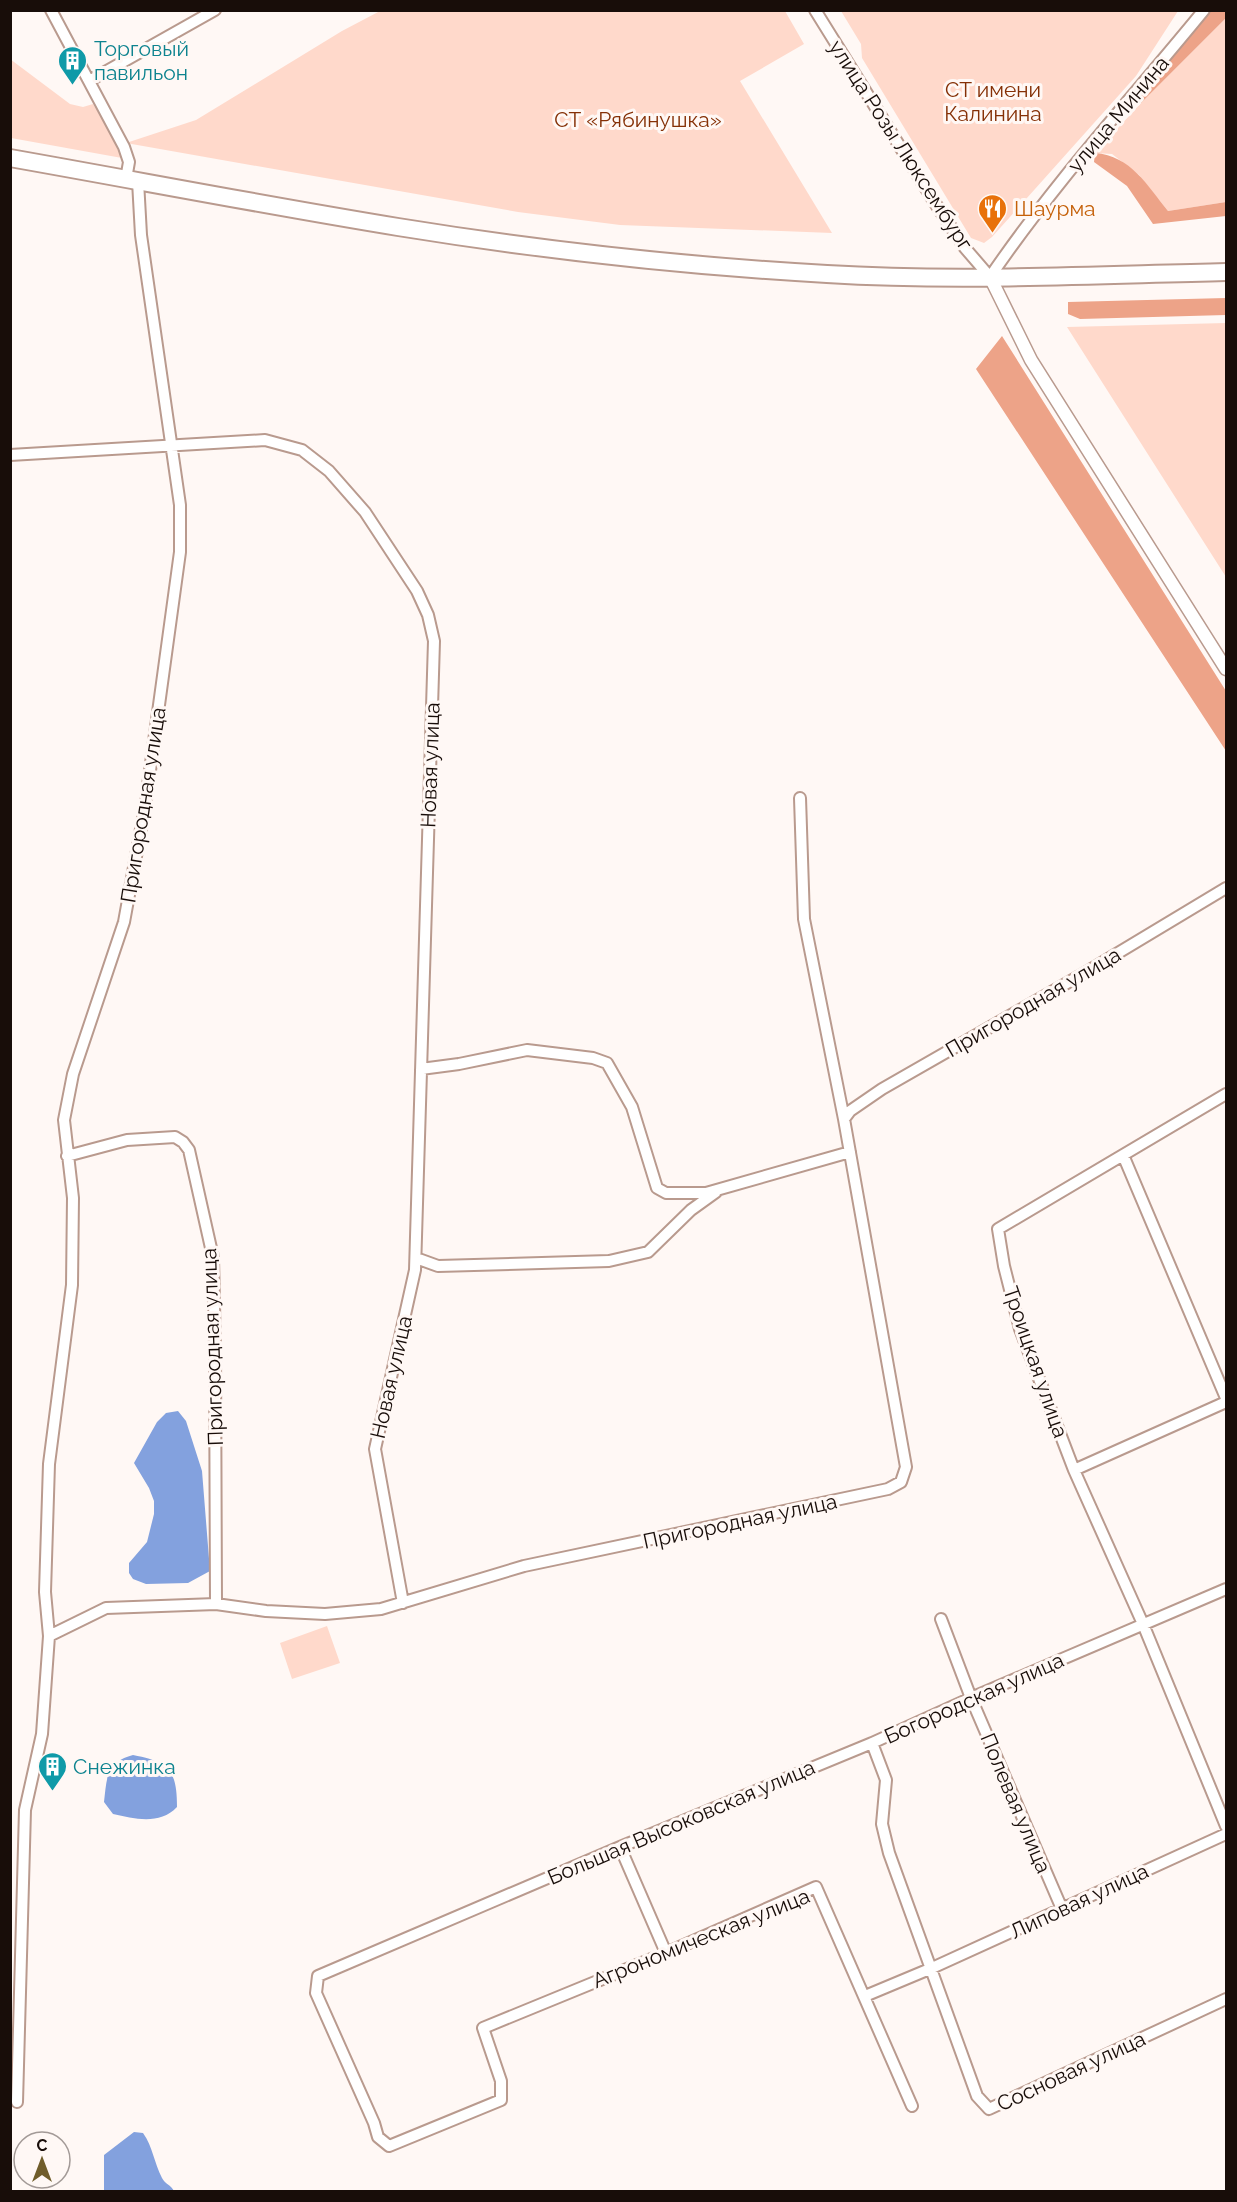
<svg xmlns="http://www.w3.org/2000/svg" width="1237" height="2202" font-family="Raleway,sans-serif">
<style>
.green{fill:#ffd9cb}
.forest{fill:#eda388}
.water{fill:#83a1de}
.lines{fill:none;stroke-linecap:round;stroke-linejoin:round}
.minor-casing{stroke:#b99a8e;stroke-width:14}
.tertiary-casing{stroke:#b99a8e;stroke-width:15}
.primary-casing{stroke:#b99a8e;stroke-width:20}
.minor{stroke:#fff;stroke-width:10}
.tertiary{stroke:#fff;stroke-width:12}
.primary{stroke:#fff;stroke-width:16}
.labels{text-anchor:middle;dominant-baseline:central;stroke-width:6;stroke-linejoin:round;paint-order:stroke}
.culture-label{font-size:21px;fill:#0d838f;stroke:#fff8f5;text-anchor:start}
.park-label{font-size:21px;fill:#853006;stroke:#fff8f5}
.street-label{font-size:21px;fill:#180d09;stroke:#fff8f5}
.food-label{font-size:21px;fill:#c56008;stroke:#fff8f5;text-anchor:start}
</style>
<rect width="100%" height="100%" fill="#fff8f5"/>
<path class="green" d="M380,11H785L804,44L740,81L832,233L620,225L518,212L126,143L196,120L342,31Z
M841,11H1178L1136,76L992,237L984,243L971,238L862,58L861,44Z
M1226,18V202L1168,211L1139,175L1112,154L1095,153L1141,103Z
M10,59L70,104L83,107L93,104L120,147L122,158L11,138Z
M1226,323V577L1067,327Z
M327,1626L340,1663L292,1679L280,1643Z"/>
<path class="forest" d="M1203,11H1226V18L1141,103H1131Z
M1095,153C1131,156 1147,185 1168,211L1226,202V216L1153,224L1127,186L1094,162Z
M1226,298V315L1080,319L1068,314V302Z
M1002,336L1226,691V751L976,369Z"/>
<path class="water" d="M178,1411L186,1421L202,1471L210,1571L188,1583L146,1584L133,1579L129,1573V1563L147,1542L154,1514V1501L149,1488L134,1463L157,1422L166,1413Z
M133,1755C169,1762 177,1770 177,1807C160,1825 135,1819 113,1814L104,1802C107,1777 106,1762 133,1755Z
M134,2132L143,2133C153,2147 154,2163 162,2178C165,2184 171,2185 174,2191H104V2155Z"/>
<g class="lines">
<defs>
<path id="minor" d="M51,10L124,147L129,162L126,179
M815,10L935,203L965,248L990,277C1054,183 1132,98 1204,10
M89,81L215,10
M10,455L265,440L302,450L329,471L365,512L417,591L428,615L434,641L415,1270L375,1449L403,1603
M421,1069L459,1064L527,1050L593,1058L607,1063L632,1107L657,1188L666,1193H706L850,1152
M1226,1094L998,1229L1004,1266L1020,1329L1074,1470L1143,1624L1226,1826
M844,1119L850,1111L882,1089L1088,971L1226,888
M1123,1155L1226,1398
M67,1156L127,1140L175,1137L183,1142L189,1150L213,1257L215,1350L216,1604
M416,1258L438,1266L609,1261L648,1252L691,1210L716,1192
M1074,1470L1226,1402
M941,1619L971,1698L1062,1909
M49,1636L106,1608L216,1604L266,1611L325,1614L381,1609L524,1566L888,1489L901,1482L906,1467L844,1119L804,919L800,798
M872,1743L886,1780L882,1824L889,1853L977,2096L989,2109L1226,1999
M620,1847L666,1953
M865,1996L932,1968L1226,1834
M17,2102L25,1810L42,1734L49,1636L45,1592L49,1464L72,1285L73,1198L64,1120L73,1074L124,922L145,807L180,552V505L141,235L138,181
M912,2106L816,1887L666,1953L483,2028L501,2081V2100L389,2146L378,2137L374,2123L316,1993L318,1976L620,1847L872,1743L971,1698L1226,1589"/>
<path id="tertiary" d="M990,277L1031,360L1226,669"/>
<path id="primary" d="M10,158C140,181 269,206 398,227C540,250 684,266 827,274C960,282 1093,275 1226,272"/>
</defs>
<use href="#minor" class="minor-casing"/>
<use href="#tertiary" class="tertiary-casing"/>
<use href="#primary" class="primary-casing"/>
<use href="#minor" class="minor"/>
<use href="#tertiary" class="tertiary"/>
<use href="#primary" class="primary"/>
</g>
<defs>
<symbol id="building-pin" viewBox="-11 -11 22 30"><path d="M0 17L-7.5 6A9.5 9.5 0 1 1 7.5 6Z" fill="#0f9aa8" stroke="#fff8f5"/><path d="M-4-6H4V6H1V3H-1V6H-4ZM-2.5-4.3h1.7v1.8h-1.7ZM.8-4.3h1.7v1.8H.8ZM-2.5-1h1.7V.8h-1.7ZM.8-1h1.7V.8H.8Z" fill="#fff"/></symbol>
<symbol id="restaurant-pin" viewBox="-11 -11 22 30"><path d="M0 17L-7.5 6A9.5 9.5 0 1 1 7.5 6Z" fill="#e8710a" stroke="#fff8f5"/><path d="M-5-6h1v4h1v-4h1v4h1v-4h1v5L-1.5 .5V6h-2V.5L-5-1ZM5-6V6H3V1.5H1.5Q1.5-4 5-6Z" fill="#fff"/></symbol>
</defs>
<g fill-rule="evenodd">
<use href="#building-pin" x="56" y="44" width="33" height="45"/>
<use href="#restaurant-pin" x="976" y="192" width="33" height="45"/>
<use href="#building-pin" x="36" y="1750" width="33" height="45"/>
</g>
<g class="labels">
<g class="culture-label">
<text x="94" y="48">Торговый<tspan x="94" dy="24">павильон</tspan></text>
<text x="73" y="1766">Снежинка</text>
</g>
<g class="park-label">
<text x="993" y="89">СТ имени<tspan x="993" dy="24">Калинина</tspan></text>
<text x="638" y="119">СТ «Рябинушка»</text>
</g>
<g class="street-label">
<text transform="translate(1118 114) rotate(-50)">улица Минина</text>
<text transform="translate(901 145) rotate(57)">улица Розы Люксембург</text>
<text transform="translate(430 765) rotate(-88)">Новая улица</text>
<text transform="translate(143 805) rotate(-81)">Пригородная улица</text>
<text transform="translate(1033 1002) rotate(-30)">Пригородная улица</text>
<text transform="translate(212 1347) rotate(-92)">Пригородная улица</text>
<text transform="translate(1036 1362) rotate(71)">Троицкая улица</text>
<text transform="translate(391 1377) rotate(-77)">Новая улица</text>
<text transform="translate(740 1521) rotate(-12)">Пригородная улица</text>
<text transform="translate(974 1698) rotate(-24)">Богородская улица</text>
<text transform="translate(1016 1803) rotate(67)">Полевая улица</text>
<text transform="translate(681 1822) rotate(-23)">Большая Высоковская улица</text>
<text transform="translate(1079 1901) rotate(-25)">Липовая улица</text>
<text transform="translate(701 1938) rotate(-22)">Агрономическая улица</text>
<text transform="translate(1071 2071) rotate(-25)">Сосновая улица</text>
</g>
<g class="food-label">
<text x="1014" y="208">Шаурма</text>
</g>
</g>
<rect width="1237" height="2202" fill="none" stroke="#180d09" stroke-width="24"/>
<g transform="translate(42 2160)"><circle r="28" fill="#fff8f5" stroke="#a39a97" stroke-width="1.5"/>
<path d="M0-4.5L10 22L0 15L-10 22Z" fill="#705d2b"/>
<text y="-9" font-size="16" font-weight="bold" text-anchor="middle" fill="#180d09">С</text>
</g>
</svg>
